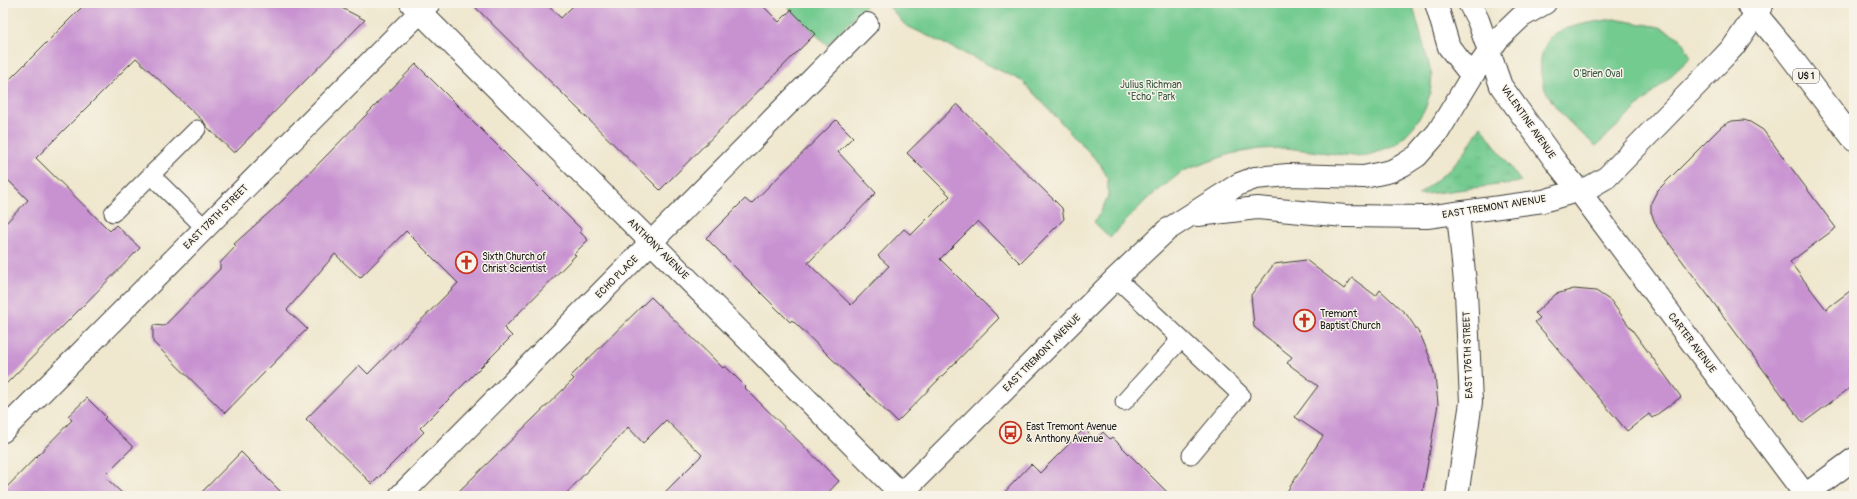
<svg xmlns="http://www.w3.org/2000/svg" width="1857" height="499" font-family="Pangolin,sans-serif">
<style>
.grass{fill:url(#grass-tufts);stroke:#487456}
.green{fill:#73cb90;stroke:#487456}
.building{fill:#c892d1}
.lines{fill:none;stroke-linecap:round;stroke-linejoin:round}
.lane-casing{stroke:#3c3a37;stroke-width:19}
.street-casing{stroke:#3c3a37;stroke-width:24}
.secondary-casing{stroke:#3c3a37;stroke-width:24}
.primary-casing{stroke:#3c3a37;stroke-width:24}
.lane{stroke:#fff;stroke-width:17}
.street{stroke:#fff;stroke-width:22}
.secondary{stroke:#fff;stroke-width:22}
.primary{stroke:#fff;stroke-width:22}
.labels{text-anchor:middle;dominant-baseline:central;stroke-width:3;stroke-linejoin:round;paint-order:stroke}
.shield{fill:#f7f3e8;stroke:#5e5c59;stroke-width:1}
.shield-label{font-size:9px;font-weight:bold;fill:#1c1c1c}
.park-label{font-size:10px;fill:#3a5945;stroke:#f7f3e8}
.street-label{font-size:10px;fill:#1c1c1c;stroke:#f7f3e8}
.poi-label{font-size:10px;fill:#1c1c1c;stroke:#f7f3e8;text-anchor:start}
</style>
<defs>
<pattern id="grass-tufts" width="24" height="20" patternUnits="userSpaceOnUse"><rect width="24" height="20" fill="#73cb90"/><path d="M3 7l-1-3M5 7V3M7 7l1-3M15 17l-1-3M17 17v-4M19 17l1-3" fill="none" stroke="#63ae7c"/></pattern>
</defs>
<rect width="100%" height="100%" fill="#f7f3e8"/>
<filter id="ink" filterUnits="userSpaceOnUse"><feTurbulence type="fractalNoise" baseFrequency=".025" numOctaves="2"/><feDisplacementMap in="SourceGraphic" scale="8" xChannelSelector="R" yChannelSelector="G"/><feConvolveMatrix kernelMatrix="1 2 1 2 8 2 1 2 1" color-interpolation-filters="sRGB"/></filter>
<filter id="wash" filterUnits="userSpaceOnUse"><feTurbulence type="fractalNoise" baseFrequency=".012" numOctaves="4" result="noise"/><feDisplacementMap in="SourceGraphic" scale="16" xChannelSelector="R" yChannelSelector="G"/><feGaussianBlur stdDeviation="0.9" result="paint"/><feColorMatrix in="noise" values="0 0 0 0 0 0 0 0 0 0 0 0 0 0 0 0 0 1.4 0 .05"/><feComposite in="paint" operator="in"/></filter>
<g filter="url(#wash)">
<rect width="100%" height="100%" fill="#efe7ce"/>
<path class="grass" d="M1481,126L1521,182L1418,195L1449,170L1466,150Z"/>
<path class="green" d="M784,3H868L827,45Z
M886,3H1412L1432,76L1430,94L1425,109L1414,126L1397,144L1369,155L1353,156L1286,148L1259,149L1230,154L1183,171L1146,200L1110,238L1094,222L1101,211L1108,196V179L1100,164L1044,104L1022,81L905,25Z
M1614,19L1660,27L1680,38L1691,57L1596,146C1571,124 1536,97 1541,60C1542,52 1546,41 1552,36C1563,26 1599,21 1614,19Z"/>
<g id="blocks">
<path class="building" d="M86,3H332L365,20L234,153L207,127L204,122L136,58L36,158L110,231L116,225L140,248L3,387V226L28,200L3,175V86Z
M471,3H545L561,18L576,3H760L779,22L791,10L815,34L660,190Z
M416,64L582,230L580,232L588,240L574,254L576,255L504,328L512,336L420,428L424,432L372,484L306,419L359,365L368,374L458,283L406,231L360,278L335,254L287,310L307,329L225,413L153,342V325L164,326L220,269V263L236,246L234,244L282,201Z
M957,104L1062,208L1064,219L1020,263L978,221L940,259L999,318L897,422L792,320L790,322L706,238L745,199L751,204L836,120L853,137L838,152L876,193L808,263L851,305L889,266L878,256L904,229L911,235L950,196L907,153Z
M1744,120L1750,122L1763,130L1836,228L1790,262L1826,309L1854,288V385L1803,423L1657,227L1651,213V203L1657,191L1722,126L1732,121Z
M1306,260L1344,289L1352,278L1376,296L1380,290L1407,315L1421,336L1430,358L1435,376L1438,404L1422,496H1284L1323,436L1295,417L1318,386L1287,363L1292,357L1254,327L1251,295L1274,264Z
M1574,289L1596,291L1611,301L1681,397L1652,418L1649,414L1627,431L1535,322L1540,318L1535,313L1556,294Z
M651,297L723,368L725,366L746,387L745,388L839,481L825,496H661L702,455L666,420L643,443L628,427L564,496H454L574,379L571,376Z
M87,398L106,417L104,419L133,447L104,476L125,496H3V491L72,420L68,416Z
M1084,429L1095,440L1103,432L1110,439L1112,437L1171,496H1001L1031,464L1040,473Z
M241,452L285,496H198Z"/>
</g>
</g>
<g filter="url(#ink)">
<use href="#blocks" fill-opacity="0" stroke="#3c3a37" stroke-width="1"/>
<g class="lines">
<defs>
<path id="lane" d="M151,175L205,228
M113,213L197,129
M1116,278L1241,395L1191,455
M1124,402L1181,339"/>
<path id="street" d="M411,3L651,242L903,496
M1579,191L1806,496
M3,431L429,3
M1805,495L1854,459
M400,496L867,24
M1457,496L1471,402L1466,292L1458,214"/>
<path id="secondary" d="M1436,3L1449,47L1472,76
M1469,3L1478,20L1501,86L1556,162L1579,191
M1198,215L1257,208L1345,216L1427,217L1543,201L1590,187L1607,177L1718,63L1734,46L1763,3
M899,496L1116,278L1167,230L1239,184L1255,178L1288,175L1364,177L1391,171L1403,165L1417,156L1438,132L1472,76L1498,39L1521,17L1545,3"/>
<path id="primary" d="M1747,3L1782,45L1854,140"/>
</defs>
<use href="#lane" class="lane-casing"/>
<use href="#street" class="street-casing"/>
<use href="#secondary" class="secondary-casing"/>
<use href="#primary" class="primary-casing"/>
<use href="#lane" class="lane"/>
<use href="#street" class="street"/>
<use href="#secondary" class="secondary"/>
<use href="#primary" class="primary"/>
</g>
</g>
<defs>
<symbol id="church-ring" viewBox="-11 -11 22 22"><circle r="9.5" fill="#f7f3e8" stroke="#c8321e" stroke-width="1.5"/><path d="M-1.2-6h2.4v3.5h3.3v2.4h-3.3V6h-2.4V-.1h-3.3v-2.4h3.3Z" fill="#c8321e"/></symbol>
<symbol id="bus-ring" viewBox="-11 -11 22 22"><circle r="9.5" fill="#f7f3e8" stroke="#c8321e" stroke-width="1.5"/><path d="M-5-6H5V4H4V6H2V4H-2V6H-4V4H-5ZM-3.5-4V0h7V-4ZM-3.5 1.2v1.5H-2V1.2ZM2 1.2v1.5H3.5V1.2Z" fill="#c8321e"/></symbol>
</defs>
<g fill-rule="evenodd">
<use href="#church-ring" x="454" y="250" width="25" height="25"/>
<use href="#church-ring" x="1292" y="308" width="25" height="25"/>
<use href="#bus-ring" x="998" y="420" width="25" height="25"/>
</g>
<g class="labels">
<rect class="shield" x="1793" y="69" width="26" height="14" rx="3"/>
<g class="shield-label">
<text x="1806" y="76">US 1</text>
</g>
<g class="park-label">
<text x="1598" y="74">O'Brien Oval</text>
<text x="1151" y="85">Julius Richman<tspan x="1151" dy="12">"Echo" Park</tspan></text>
</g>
<g class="street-label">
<text transform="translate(1528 122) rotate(55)">VALENTINE AVENUE</text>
<text transform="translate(1494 207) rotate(-9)">EAST TREMONT AVENUE</text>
<text transform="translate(216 217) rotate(-45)">EAST 178TH STREET</text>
<text transform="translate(658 249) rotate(45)">ANTHONY AVENUE</text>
<text transform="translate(617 277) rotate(-45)">ECHO PLACE</text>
<text transform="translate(1692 343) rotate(53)">CARTER AVENUE</text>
<text transform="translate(1042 353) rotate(-45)">EAST TREMONT AVENUE</text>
<text transform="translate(1468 355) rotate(-92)">EAST 176TH STREET</text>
</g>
<g class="poi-label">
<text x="482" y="257">Sixth Church of<tspan x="482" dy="12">Christ Scientist</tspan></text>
<text x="1320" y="314">Tremont<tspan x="1320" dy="12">Baptist Church</tspan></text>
<text x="1026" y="427">East Tremont Avenue<tspan x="1026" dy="12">&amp; Anthony Avenue</tspan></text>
</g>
</g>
<rect width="1857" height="499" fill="none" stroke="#f7f3e8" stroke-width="16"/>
</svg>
